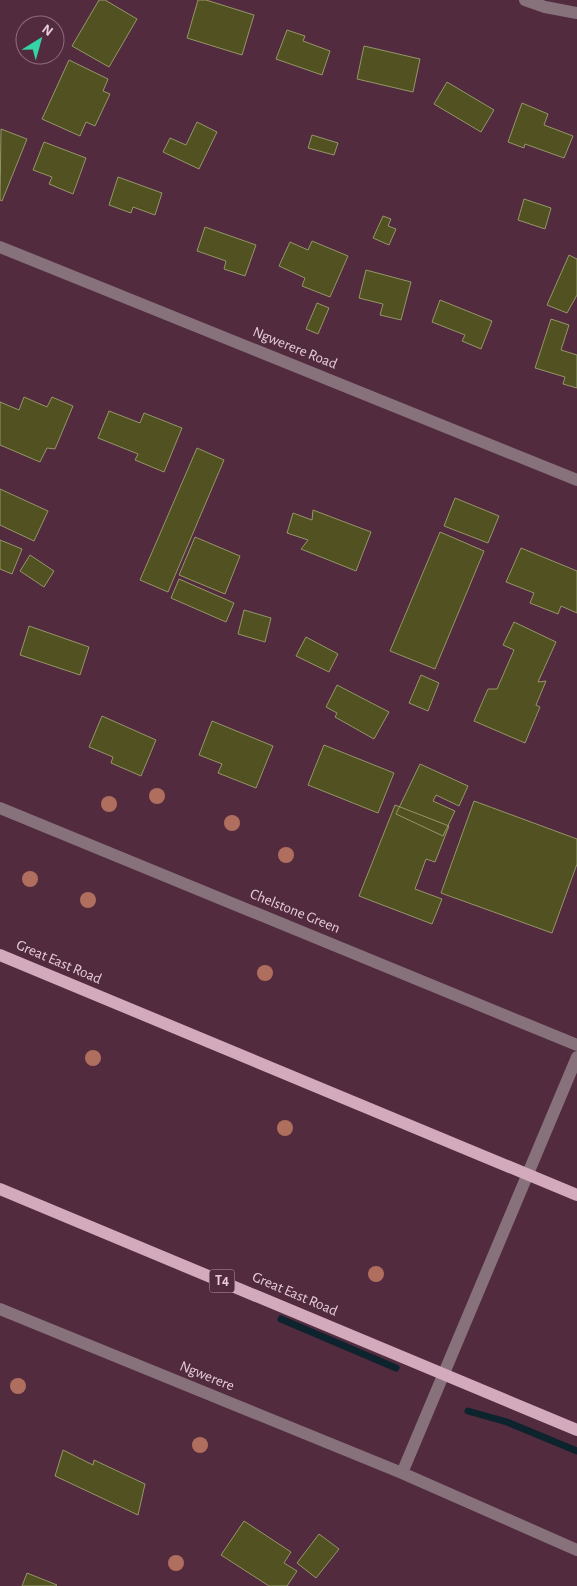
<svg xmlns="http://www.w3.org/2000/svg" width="577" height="1586" font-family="'Alegreya Sans',sans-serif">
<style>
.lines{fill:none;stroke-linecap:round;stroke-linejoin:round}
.stream{stroke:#0d232d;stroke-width:7}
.building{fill:#515122;stroke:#959667}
.minor{stroke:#87727b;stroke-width:12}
.major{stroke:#d3a9bc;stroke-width:12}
.tree{fill:#b06f5e}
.labels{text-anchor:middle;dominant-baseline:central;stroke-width:4;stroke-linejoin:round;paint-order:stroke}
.shield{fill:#522b3f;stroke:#ba9caa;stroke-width:1}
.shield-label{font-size:14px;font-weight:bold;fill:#e7cdd8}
.street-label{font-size:15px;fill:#e7cdd8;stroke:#522b3f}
</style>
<rect width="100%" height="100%" fill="#522b3f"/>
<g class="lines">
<path class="stream" d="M281,1319L396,1368
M468,1411L507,1422L577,1451"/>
</g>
<path class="building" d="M99,0H105L137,19L109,67L72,46Z
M198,0H206L254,15L242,55L187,38Z
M287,30L305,36L303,41L330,51L322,75L276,59Z
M364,46L420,59L413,92L357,79Z
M69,60L108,79L103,91L110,94L95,126L86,122L80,136L42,119Z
M447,82L494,110L481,132L434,104Z
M522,103L548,114L544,125L573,136L564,158L525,144L524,148L508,142Z
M197,122L217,132L199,169L163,152L170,138L186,145Z
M1,129L27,139L2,201L0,200Z
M312,135L338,143L334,155L308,148Z
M44,142L86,158L73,194L49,184L52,177L33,170Z
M118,177L162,193L155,215L133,207L131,213L109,205Z
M524,199L551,208L545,229L518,220Z
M383,216L391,219L388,226L396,229L389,245L373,238Z
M205,227L256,245L245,276L224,269L226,261L197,251Z
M312,241L348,256L330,297L302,286L305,278L279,266L290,242L308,250Z
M569,255L577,259V295L567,313L547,305Z
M366,270L411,282L401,320L380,315L383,304L359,298Z
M440,300L492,321L481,349L462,341L465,335L432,322Z
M317,303L329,308L318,334L306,329Z
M551,319L569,325L561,350L577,355V388L563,384L565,377L535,368Z
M24,397L47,407L52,397L73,406L55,449L47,448L40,462L0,445V402L19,410Z
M109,411L140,423L144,413L182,428L164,472L135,460L138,454L98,438Z
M197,448L224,460L168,592L140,580Z
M0,489L48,511L34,541L0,525Z
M455,498L499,516L488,543L444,526Z
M313,510L371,532L356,571L301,549L308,540L287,533L293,513L312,520Z
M440,532L484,551L435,669L390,651Z
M195,537L240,556L225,594L179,575Z
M0,540L22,549L12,574L0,569Z
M521,548L577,571V613L561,606L558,614L530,603L534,593L506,582Z
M30,555L54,571L44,587L20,571Z
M179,579L234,603L226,622L171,598Z
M244,610L271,618L265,642L238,634Z
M514,622L556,642L538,682L546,681L536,705L540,707L525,743L474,721L488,689H497L514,650L503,645Z
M29,626L89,647L80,675L20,655Z
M306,637L338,654L329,672L296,656Z
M421,675L439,683L428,711L409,703Z
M337,685L389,712L374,739L335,717L337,713L326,707Z
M102,716L156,740L141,776L111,763L113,757L89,747Z
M212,721L273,746L256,788L218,773L222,764L199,755Z
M324,745L394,773L378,813L308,785Z
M420,764L468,786L459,806L436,795L433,801L455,811L443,836L396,814Z
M474,801L577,839V864L552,933L441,893Z
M395,805L449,826L435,862L426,859L415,889L442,899L432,924L359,896Z
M63,1450L93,1465L94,1460L145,1484L138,1515L55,1476Z
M244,1521L291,1552L284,1563L297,1571L287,1586H269L221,1555Z
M319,1534L339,1549L316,1578L297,1563Z
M27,1573L57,1585L56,1586H22Z"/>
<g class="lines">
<path class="minor" d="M525,0L545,7L577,13
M0,247L577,480
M0,808L577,1045
M0,1309L402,1473L577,1550
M402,1473L577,1057"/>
<path class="major" d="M0,955L577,1195
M0,1189L577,1430"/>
</g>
<g class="tree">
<circle cx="157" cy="796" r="8"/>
<circle cx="109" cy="804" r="8"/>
<circle cx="232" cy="823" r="8"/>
<circle cx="286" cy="855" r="8"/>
<circle cx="30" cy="879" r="8"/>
<circle cx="88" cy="900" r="8"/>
<circle cx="265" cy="973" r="8"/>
<circle cx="93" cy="1058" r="8"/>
<circle cx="285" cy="1128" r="8"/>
<circle cx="376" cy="1274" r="8"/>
<circle cx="18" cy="1386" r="8"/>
<circle cx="200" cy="1445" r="8"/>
<circle cx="176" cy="1563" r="8"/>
</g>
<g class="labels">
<rect class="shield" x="209.5" y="1269.5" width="25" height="23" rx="4"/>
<g class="shield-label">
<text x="222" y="1281">T4</text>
</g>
<g class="street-label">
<text transform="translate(295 348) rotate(22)">Ngwerere Road</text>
<text transform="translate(295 911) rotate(22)">Chelstone Green</text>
<text transform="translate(59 962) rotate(23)">Great East Road</text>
<text transform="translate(295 1294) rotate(23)">Great East Road</text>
<text transform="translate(207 1376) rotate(22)">Ngwerere</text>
</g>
</g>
<g transform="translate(40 40) rotate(37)"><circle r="24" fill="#522b3f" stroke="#8e6c7c"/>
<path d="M0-4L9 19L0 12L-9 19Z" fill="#35d4a7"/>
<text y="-8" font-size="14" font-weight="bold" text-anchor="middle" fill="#e7cdd8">N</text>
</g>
</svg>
